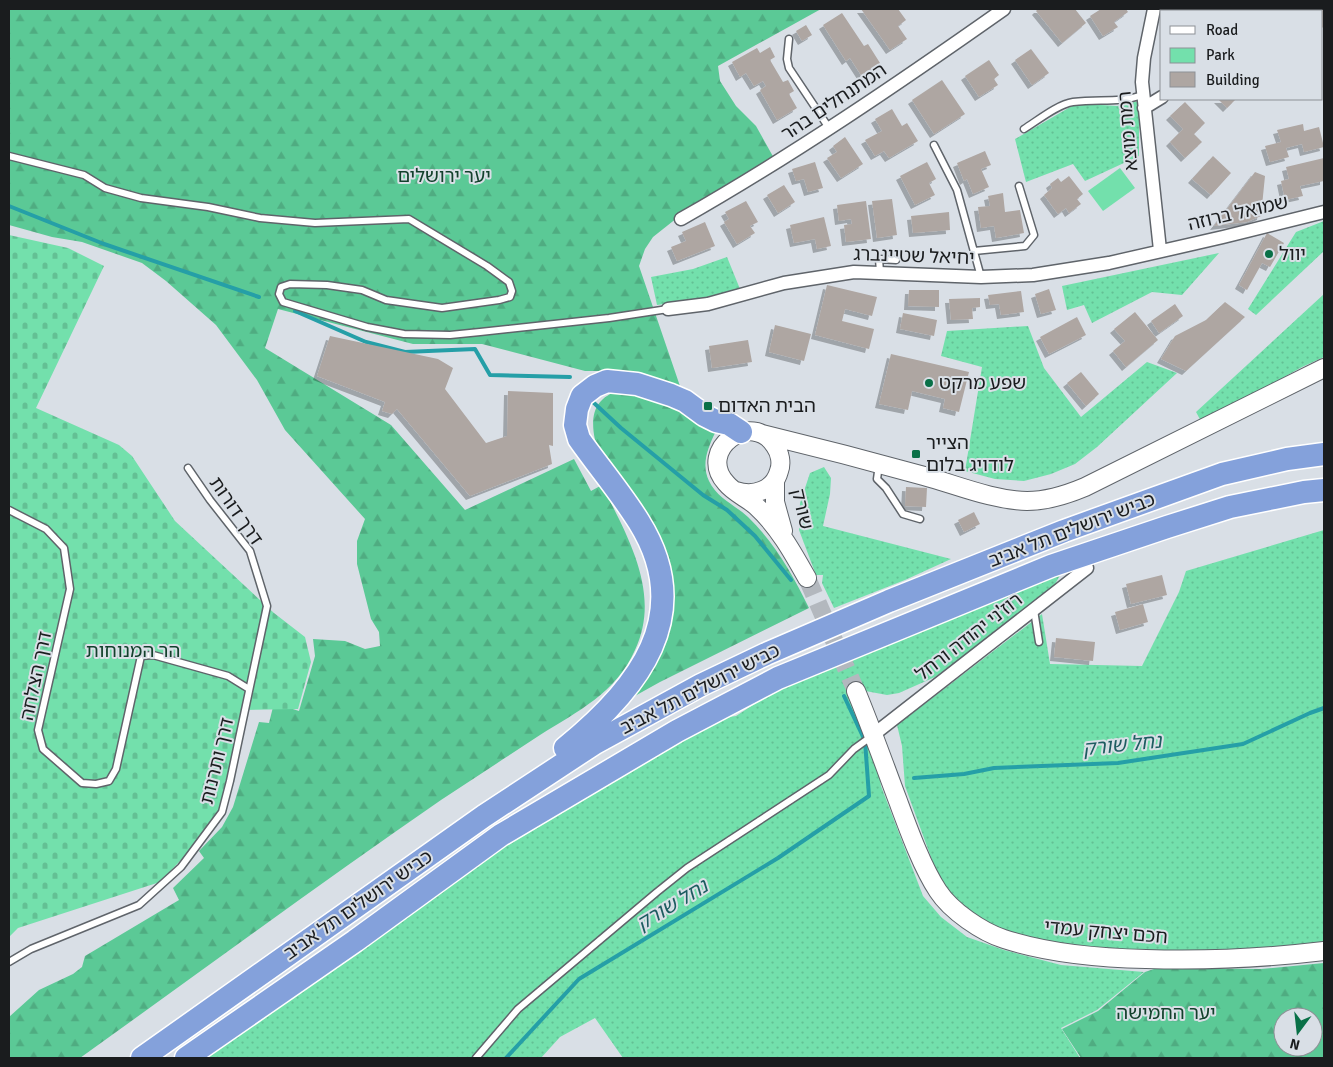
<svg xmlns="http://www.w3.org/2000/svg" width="1333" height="1067" font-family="Signika,'Noto Sans Hebrew',sans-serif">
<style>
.green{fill:url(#green-dots)}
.forest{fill:url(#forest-firs);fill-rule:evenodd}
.cemetery{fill:url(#cemetery-stones)}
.pitch{fill:#73e0ac}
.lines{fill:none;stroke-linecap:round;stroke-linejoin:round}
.stream{stroke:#259fa7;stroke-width:4}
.building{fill:#aea6a2;filter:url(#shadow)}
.secondary-tunnel{stroke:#b3b8be;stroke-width:18;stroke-dasharray:18 9;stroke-linecap:butt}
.lane-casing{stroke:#5f646a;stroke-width:9}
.street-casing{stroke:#5f646a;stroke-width:15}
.secondary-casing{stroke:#5f646a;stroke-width:20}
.highway-casing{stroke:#fff;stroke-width:25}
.lane{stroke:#fff;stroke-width:6}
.street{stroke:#fff;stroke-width:12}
.secondary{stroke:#fff;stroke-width:18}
.highway{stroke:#84a1db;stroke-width:22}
.poi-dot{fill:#097047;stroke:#d9dfe6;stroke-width:2}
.labels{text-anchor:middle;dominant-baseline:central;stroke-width:4;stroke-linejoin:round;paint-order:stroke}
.street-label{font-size:19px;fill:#1a1c1e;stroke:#d9dfe6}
.park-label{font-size:19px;fill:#12412c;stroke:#d9dfe6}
.poi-label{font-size:19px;fill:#1a1c1e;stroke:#d9dfe6;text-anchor:start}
.water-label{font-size:20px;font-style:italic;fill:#1d5c60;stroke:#d9dfe6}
</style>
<defs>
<pattern id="green-dots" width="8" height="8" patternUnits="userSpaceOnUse" patternTransform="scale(1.25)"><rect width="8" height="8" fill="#73e0ac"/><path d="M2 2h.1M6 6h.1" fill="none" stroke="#63c094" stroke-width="1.8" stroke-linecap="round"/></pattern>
<pattern id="forest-firs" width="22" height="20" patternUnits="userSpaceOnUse" patternTransform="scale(1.25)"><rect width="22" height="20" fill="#5bc996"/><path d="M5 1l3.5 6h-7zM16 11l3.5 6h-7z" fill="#4fac81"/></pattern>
<pattern id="cemetery-stones" width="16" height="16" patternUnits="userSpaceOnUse" patternTransform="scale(1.25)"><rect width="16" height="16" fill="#73e0ac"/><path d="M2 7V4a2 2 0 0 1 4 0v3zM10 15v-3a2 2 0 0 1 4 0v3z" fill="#63c094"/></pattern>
<filter id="shadow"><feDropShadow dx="-4" dy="4" stdDeviation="0" flood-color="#0004"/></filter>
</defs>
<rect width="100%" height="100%" fill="#d9dfe6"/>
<path class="green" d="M1139,101V156L1085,181L1073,164L1026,182L1015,139L1072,106L1085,104L1117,106Z
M1324,221V251L1256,315L1248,309L1296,232Z
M1219,253L1182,295L1152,292L1092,323L1084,305L1067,310L1062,286Z
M727,257L740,289L702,299L657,305L651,277L693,269Z
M1324,294V357L1302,367L1202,423L1196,412Z
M1028,326L1044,368L1081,417L1147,362L1177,373L1097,447L1075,464L1051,474L1024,481L995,479L965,471L982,367L941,356L947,331Z
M824,467L831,478L830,494L823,526L951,559L905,580L834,608L822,583L823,575H816L799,530L800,503L810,473Z
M1324,530V946L1215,954L1088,949L997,931L957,904L940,882L905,786L902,746L897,725L1042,614L1050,664L1142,666L1179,592L1186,571Z
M1063,570L1054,586L1039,601L935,677L899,693L887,695L860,690L878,765L881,786L923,896L941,917L967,937L1004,950L1061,965L1144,972L1097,1010L1061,1028L1080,1058H623L595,1018L560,1037L541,1058H201L502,844L721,718L736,716L788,682Z"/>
<path class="forest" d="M9,9H821L718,66L720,81L736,106L756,126L775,160L682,214L653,237L645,249L639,266L682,392L611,371H585L482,344H413L278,309L265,348L391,425L465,510L574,459L591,491L602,485C627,536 662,593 635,650C616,693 578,711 540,735C507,757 474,778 441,800C319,884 200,972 80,1058H9V1017L39,990L73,974L82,967L85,956L179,900L173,888L204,858L199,851L222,827L233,807L259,722L269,723L274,703L299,711L315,656L313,639L345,641L365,649L380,646L379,632L371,619L357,564V541L365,519L285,430L257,380L216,325L166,281L142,263L82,242L52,237L9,225Z
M620,390L691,413L715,433C708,448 701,464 709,481C717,498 735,505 748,517C775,543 793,575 809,608L660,682L624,702L668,607L595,440C590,416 594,398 620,390Z
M1324,963V1058H1081L1062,1029L1098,1011L1145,972L1157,968L1261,969ZM1283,1017H1313V1047H1283Z"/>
<path class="cemetery" d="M9,235L68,248L104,266L36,408L119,445L132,456L175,521L274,613L305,637L311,662L298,709L242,710L221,818L160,882L18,928L9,937Z"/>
<path class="pitch" d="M1120,168L1135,188L1103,211L1088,191Z"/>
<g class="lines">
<path class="stream" d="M9,206L104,244L259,297
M295,311L366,342L405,352L475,349L490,375L570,377
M594,403L621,428L703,495L727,510L755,536L791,580
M914,778L964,774L994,768L1118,763L1243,744L1310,713L1324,708
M506,1058L579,979L778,858L869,796L865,741L844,696"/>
</g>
<path class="building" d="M861,9H898L906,20L898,26L907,39L890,50Z
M1038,9H1075L1086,23L1062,43L1036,11Z
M1101,9H1126L1128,12L1114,22L1118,27L1103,36L1090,16Z
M1298,9H1324V29L1322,27V11H1301Z
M842,13L864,46L868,44L880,63L861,75L850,58L846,61L823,25Z
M806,25L812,35L802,41L796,31Z
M770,47L775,57L770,60L783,82L788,80L794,91L789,94L797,108L777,120L760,90L766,86L763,81L754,86L746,73L740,77L732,62L757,48L760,53Z
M1031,49L1049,73L1032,85L1015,60Z
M989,60L999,75L994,79L998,85L979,97L965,76Z
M942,80L965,114L934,134L912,100Z
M1218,99H1236L1227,108Z
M1185,102L1205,123L1194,134L1202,142L1185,158L1170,142L1183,129L1170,116Z
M892,109L902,126L907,123L918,141L889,158L884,151L875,156L865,140L882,131L875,119Z
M1303,124L1304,131L1319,127L1324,147L1304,152L1302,144L1286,148L1289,157L1270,162L1265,146L1281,142L1277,130Z
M845,137L863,164L841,178L827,158L837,152L833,146Z
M985,151L991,165L981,169L989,187L973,194L967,179L964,181L957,163Z
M1213,156L1231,173L1211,195L1192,179Z
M1324,158V181L1300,186L1303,196L1285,200L1281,181L1289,179L1286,167Z
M815,162L823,188L808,192L804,179L796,181L792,169Z
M927,162L936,179L929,183L935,195L915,205L900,176Z
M1255,172L1265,176L1261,216L1247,222L1214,226Z
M1069,176L1083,194L1077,199L1081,204L1069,213L1066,208L1058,214L1044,195L1052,188L1050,184L1058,178L1061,182Z
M784,185L795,202L778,213L767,195Z
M1003,193L1005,212L1020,210L1024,233L996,238L994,226L981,228L978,207L990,206L988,196Z
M892,199L897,235L877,238L872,201Z
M746,201L758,222L750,226L755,233L737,244L724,222L729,219L725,212Z
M866,201L871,239L846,242L844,225L852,224L851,219L839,221L837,205Z
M949,212L950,230L913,233L911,216Z
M824,217L831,246L817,249L815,239L794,243L790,225Z
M705,222L715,246L677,261L671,247L686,241L682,232Z
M1267,233L1284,243L1270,267L1262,263L1247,290L1239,285Z
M827,285L877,297L872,316L845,309L842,321L874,329L869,349L815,335Z
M1049,289L1056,310L1041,314L1035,294Z
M909,290H939V307L908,306Z
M1021,291L1024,312L1001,315L999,304L990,305L988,295Z
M980,298V307L972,308L973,319L951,320L949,299Z
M1225,302L1245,317L1186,371L1161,359L1175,336L1206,320Z
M1175,304L1183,316L1159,333L1151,321Z
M1135,312L1158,340L1126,367L1113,351L1125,341L1114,329Z
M903,313L937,320L934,336L900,329Z
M1077,317L1086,335L1049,354L1040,337Z
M775,325L811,334L804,361L769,352Z
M330,336L438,359L453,368L445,389L486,443L507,436L508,391L553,393V446L549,445L552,464L470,496L397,409L392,414L382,411L385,402L317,376Z
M748,340L752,362L712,368L709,346Z
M891,354L969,372L959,412L943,408L945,399L912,391L908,410L879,404Z
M1081,372L1099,394L1086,406L1067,383Z
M906,487L927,488L926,507L905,506Z
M974,512L980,524L964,532L958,520Z
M1162,575L1167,595L1131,604L1126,584Z
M1143,604L1148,622L1120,630L1115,612Z
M1056,638L1095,642L1093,661L1054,657Z"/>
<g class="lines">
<path class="secondary-tunnel" d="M807,578L856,691"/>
<defs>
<path id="lane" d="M789,39L787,59L789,68L829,128
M1024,129C1037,121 1058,104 1073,102C1099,98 1116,104 1143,95
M934,145L957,190L981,277
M9,156L84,175L105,188L141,198L208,207L260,218L315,223L409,219L487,266L509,282L512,291L510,297L499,300L442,308L386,300L362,290L327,285L290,284L281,287L279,294L283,302L367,327L404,334L450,335L480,332L609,318L668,309
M974,251L1025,246L1034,235L1019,186
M880,272L879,259L896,260
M879,465L877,479L886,488L903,514L920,519
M9,510L46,529L64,548L70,589L38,730L43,749L82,783L96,784L109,781L116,769L141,656L153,655L228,676L249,689
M1034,610L1039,642
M9,962L31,949L139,905L181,867L222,812L230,781L267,606L250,551L210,500L188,468
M476,1058L518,1009L657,892L687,868L829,775L854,749L872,736"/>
<path id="street" d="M1154,9L1144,58L1142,82L1160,250
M1269,11L1271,9
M1144,108L1162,97
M681,219C792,156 899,83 1004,9
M668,309L708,304L784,283L854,272L981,277L1033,275L1109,263L1223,237L1324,212
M873,735L1087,568"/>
<path id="secondary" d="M762,434C816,447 870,461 924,476C957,485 992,500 1027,501C1047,501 1066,495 1085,487L1324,368
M775,480V502L783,531
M736,491C754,497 774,490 779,471C782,463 780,453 775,446C752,409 696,450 726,483C734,493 747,498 756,506C778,526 793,553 807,578
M856,691C871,727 884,764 898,801C908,828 922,867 938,891C951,911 982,932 1004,939C1050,954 1099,958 1146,959C1206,961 1265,958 1324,951"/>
<path id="highway" d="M565,748C638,689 697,615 639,522C621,493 598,466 579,439L575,425L577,409L582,396L595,386L607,381L637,384L671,395L685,401L704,415L716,421L729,424L741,432
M142,1058L484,816L595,743L701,685L766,654L889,601L1064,531L1222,474L1287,459L1324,454
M186,1058L355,941L501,835L677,731L778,678L1051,566L1167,527L1230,507L1304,492L1324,490"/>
</defs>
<use href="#lane" class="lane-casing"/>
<use href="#street" class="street-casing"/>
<use href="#secondary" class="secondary-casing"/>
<use href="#highway" class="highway-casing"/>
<use href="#lane" class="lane"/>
<use href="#street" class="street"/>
<use href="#secondary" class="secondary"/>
<use href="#highway" class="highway"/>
</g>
<g class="poi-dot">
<circle cx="1269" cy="254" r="5"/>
<circle cx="929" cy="383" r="5"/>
<rect x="703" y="401" width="10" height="10" rx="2.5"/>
<rect x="911" y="449" width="10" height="10" rx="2.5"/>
</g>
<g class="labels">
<g class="street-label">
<text transform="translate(834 102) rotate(-34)">המתנחלים בהר</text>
<text transform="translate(1128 131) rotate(-95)">רמת מוצא</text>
<text transform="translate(1238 213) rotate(-13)">שמואל ברוזה</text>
<text transform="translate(914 256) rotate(2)">יחיאל שטיינברג</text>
<text transform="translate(802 509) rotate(77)">שורק</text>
<text transform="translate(236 511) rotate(55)">דרך דורות</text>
<text transform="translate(1072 530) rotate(-21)">כביש ירושלים תל אביב</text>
<text transform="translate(969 637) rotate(-38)">רוז'ני יהודה ורחל</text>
<text transform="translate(36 676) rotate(-78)">דרך הצלחה</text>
<text transform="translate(700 689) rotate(-27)">כביש ירושלים תל אביב</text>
<text transform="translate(217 761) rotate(-76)">דרך ותרנות</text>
<text transform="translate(358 905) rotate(-35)">כביש ירושלים תל אביב</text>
<text transform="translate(1106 932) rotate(5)">חכם יצחק עמדי</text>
</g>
<g class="park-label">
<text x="444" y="176">יער ירושלים</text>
<text x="133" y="651">הר המנוחות</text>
<text x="1166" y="1013">יער החמישה</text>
</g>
<g class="poi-label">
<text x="1279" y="254">יוול</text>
<text x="939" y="383">שפע מרקט</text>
<text x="718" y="406">הבית האדום</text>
<text x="926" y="443">הצייר<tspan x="926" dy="22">לודויג בלום</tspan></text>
</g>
<g class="water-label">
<text transform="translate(1122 745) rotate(-6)">נחל שורק</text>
<text transform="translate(672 905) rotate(-31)">נחל שורק</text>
</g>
</g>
<rect width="1333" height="1067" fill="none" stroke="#1a1c1e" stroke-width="20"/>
<rect x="1160" y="10" width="162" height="90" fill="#d9dfe6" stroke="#8d9196"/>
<rect x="1170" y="26" width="25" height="8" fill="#ffffff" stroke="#8d9196"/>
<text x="1206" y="35" font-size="15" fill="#1a1c1e">Road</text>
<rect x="1170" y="48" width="25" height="15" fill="#73e0ac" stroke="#8d9196"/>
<text x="1206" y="60" font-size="15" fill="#1a1c1e">Park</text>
<rect x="1170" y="72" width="25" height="15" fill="#aea6a2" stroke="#8d9196"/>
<text x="1206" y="85" font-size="15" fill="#1a1c1e">Building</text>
<g transform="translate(1298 1032) rotate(195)"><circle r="24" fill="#d9dfe6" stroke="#8d9196"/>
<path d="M0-4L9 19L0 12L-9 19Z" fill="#097047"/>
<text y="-8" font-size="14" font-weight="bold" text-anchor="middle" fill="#1a1c1e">N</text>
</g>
</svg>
